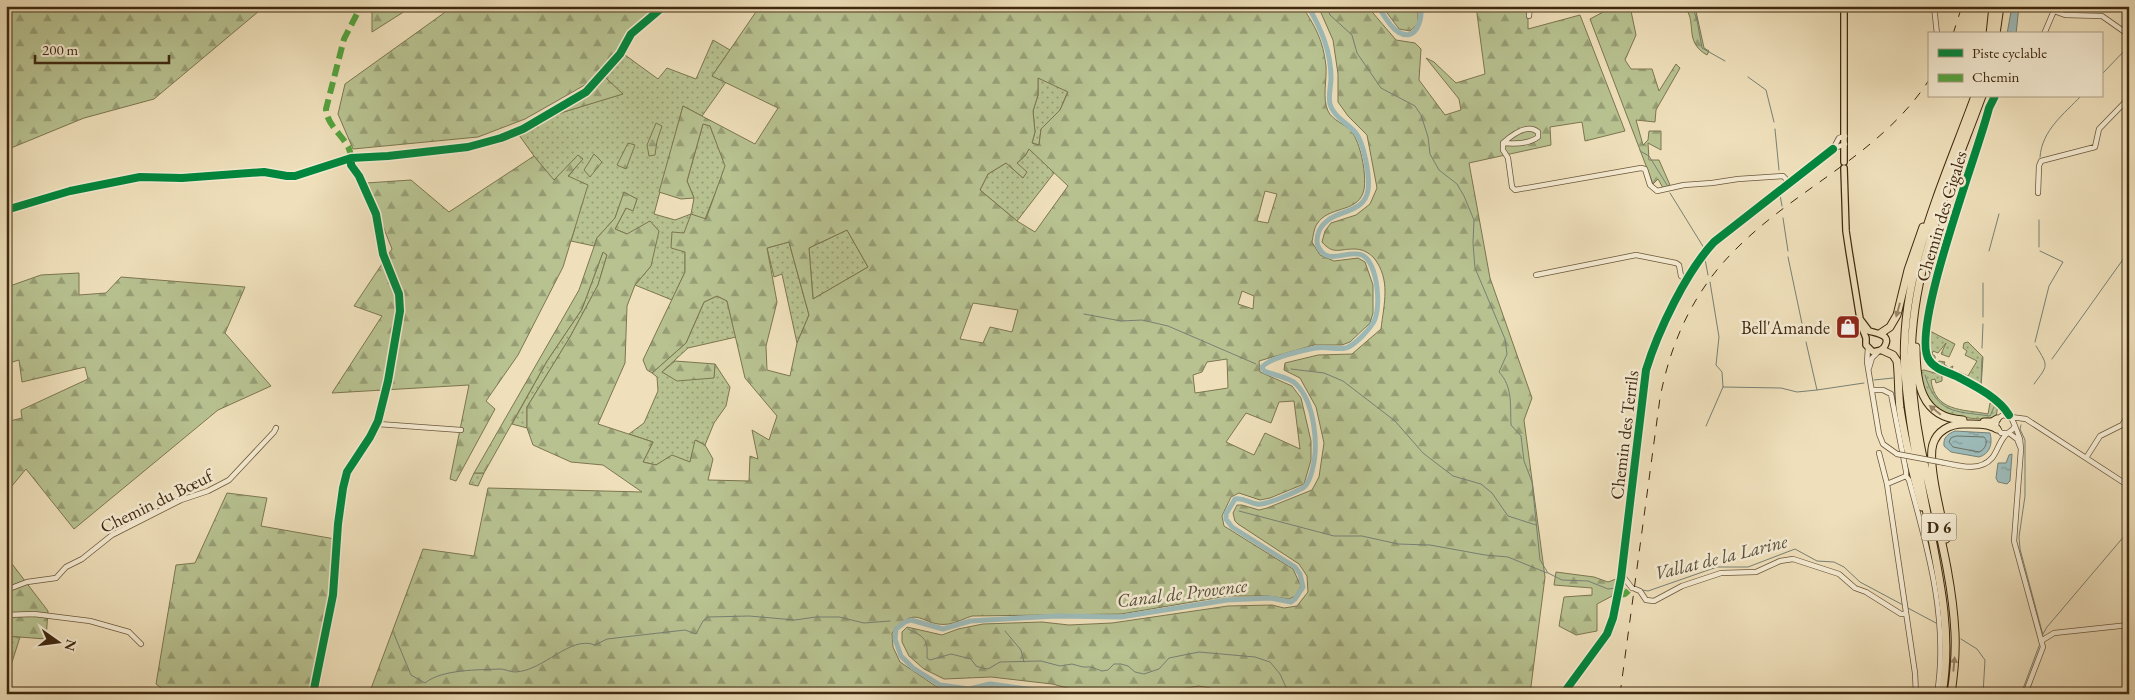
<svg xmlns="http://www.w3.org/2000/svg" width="2135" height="700" font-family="'EB Garamond',serif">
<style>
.grass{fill:url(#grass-dots);stroke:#7c7650}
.forest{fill:url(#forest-firs);stroke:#7c7650;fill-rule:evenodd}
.water{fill:url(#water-ripples);stroke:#778175}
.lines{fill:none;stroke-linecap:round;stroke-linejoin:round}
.shore{stroke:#6e7264;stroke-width:1}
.stream{stroke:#778175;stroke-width:1}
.canal{stroke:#9dbbb9;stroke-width:5}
.minor-casing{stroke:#6b573a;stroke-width:6}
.major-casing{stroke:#3f290f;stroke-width:8}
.highway-casing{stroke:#3f290f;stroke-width:9}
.minor{stroke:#f5ebd3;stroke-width:4.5}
.major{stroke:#efe0bb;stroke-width:5.5}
.highway{stroke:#efe0bb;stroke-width:7}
.rail{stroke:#3f290f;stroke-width:1;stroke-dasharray:9 9;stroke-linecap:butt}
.minor-bridge-casing{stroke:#6b573a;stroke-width:6;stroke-linecap:butt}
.minor-bridge{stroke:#f5ebd3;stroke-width:4.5}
.quiet{stroke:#54a33f;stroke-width:6;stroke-dasharray:12 6;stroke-linecap:butt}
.cycleway-casing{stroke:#f5ebd3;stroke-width:11}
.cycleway{stroke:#00873e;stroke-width:8}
.oneway{fill:#978465}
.labels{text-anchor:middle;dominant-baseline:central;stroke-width:5;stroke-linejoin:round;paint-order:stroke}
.shield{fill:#f5ebd3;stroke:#76634a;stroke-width:1}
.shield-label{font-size:16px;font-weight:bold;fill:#3f290f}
.street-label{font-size:18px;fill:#3f290f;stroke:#f5ebd3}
.poi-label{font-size:18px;fill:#3f290f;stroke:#f5ebd3;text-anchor:end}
.water-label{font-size:19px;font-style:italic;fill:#564e3a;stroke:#f5ebd3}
</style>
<defs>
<pattern id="grass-dots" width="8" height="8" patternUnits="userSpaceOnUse" patternTransform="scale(1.25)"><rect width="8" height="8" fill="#b8c291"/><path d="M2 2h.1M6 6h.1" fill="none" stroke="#979e75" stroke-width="1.8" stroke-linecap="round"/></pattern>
<pattern id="forest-firs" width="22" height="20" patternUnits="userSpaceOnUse" patternTransform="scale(1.25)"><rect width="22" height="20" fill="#b8c291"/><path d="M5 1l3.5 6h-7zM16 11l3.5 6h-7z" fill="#979e75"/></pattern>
<pattern id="water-ripples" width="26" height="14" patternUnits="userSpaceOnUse" patternTransform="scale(1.25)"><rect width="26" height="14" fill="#9dbbb9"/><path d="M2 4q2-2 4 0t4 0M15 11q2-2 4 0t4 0" fill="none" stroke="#819895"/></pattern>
</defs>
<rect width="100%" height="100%" fill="#efe0bb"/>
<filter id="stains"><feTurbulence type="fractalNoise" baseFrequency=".004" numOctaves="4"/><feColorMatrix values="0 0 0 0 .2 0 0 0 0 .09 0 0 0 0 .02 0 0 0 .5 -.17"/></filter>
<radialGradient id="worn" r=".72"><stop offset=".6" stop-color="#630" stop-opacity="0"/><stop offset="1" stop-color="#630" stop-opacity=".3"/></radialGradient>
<path class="grass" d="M713,40L730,50L712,76L726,82L702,116L683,106L654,214L675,220L691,214L694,198L687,181L703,124L710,126L726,166L705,219L685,252V272L672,300L635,285L651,266L627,234L615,229L626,208L633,210L637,199L624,193L615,218L597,238L594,246L571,241L575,228L568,177L582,159L578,155L554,181L534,156L519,135L557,114L622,94L605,77L625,55L658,79L667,68L696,79Z
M1038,77L1068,91L1060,110L1041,129L1039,145L1032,143L1035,132L1033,111L1038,95Z
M1029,148L1054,173L1017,221L980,190L988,174L1006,163L1023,178L1017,163L1025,156Z
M847,230L868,267L813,299L809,248Z
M789,242L809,315L797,343L782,274L774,277L767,248Z
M603,252L607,255L598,285L570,337L527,407V428L512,424L547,361L582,309Z
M717,296L727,301L736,337L688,348L662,372L714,377L715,364L730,387L726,406L714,423L705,445L696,440L690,462L672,456L656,465L643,462L653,442L629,434L644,423L658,391L657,377L652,373L686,343L704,302Z
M1930,331L1955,344L1949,357L1941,354L1946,343L1938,353L1933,351L1932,354L1935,356V359L1931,361L1927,349Z
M1968,342L1983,357L1981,387L1937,364L1939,361L1945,362L1944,364L1949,368L1953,366L1951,371L1957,374L1959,372L1968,376L1977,361L1965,355L1967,351L1963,348L1964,343Z
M1924,370L1942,375V381L1936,383L1935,379L1931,380C1935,412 1962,409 1988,414L1990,403L1994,402L1998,405L1996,417C1986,420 1978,419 1969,418C1937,415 1924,402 1920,371Z
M474,473H484L478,486L469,484Z
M6,636L20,637L6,681Z"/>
<path class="forest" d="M6,6H265L154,99L84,118L6,150Z
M372,6H413L372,32Z
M448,6H660L627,33L620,49L590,82L525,119L478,137L353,149L338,114L345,84L444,13Z
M760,6H1302C1316,28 1323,40 1326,66C1327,80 1322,98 1328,111C1332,120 1345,124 1351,131C1361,142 1368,180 1363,193C1356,213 1328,206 1317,224C1314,228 1313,237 1312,242L1320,255L1334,261L1358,258L1365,262L1373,285V313L1370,323L1350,342L1342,345H1314L1259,361L1260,372L1292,386L1301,398L1311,441V460L1304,484L1270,498L1260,500L1239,493L1231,497L1222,516L1224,526L1293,569L1301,586L1295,596L1289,599L1268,596H1228L1121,614L972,616C965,618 956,623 949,624C921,628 918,601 892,633L893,647L900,662L937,687L967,692L990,686L1050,694H369L423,549L474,556L488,488L642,492L603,465L571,462L533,445L527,428V407L570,337L598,285L607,255L603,252L582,309L547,361L484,473H474L579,290L597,238L615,218L624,192L637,199L633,211L626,208L615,229L627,234L650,221L659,231L651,266L635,285L627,306L625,363L598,424L653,442L643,462L656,465L672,455L690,462L695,440L705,445L713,459L708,480L749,481L750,456L758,459L752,430L769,440L777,416L745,378L727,301L717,296L704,302L686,343L652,373L647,370L643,360L685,272V252L671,248L672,232L684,233L691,214L706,219L725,166L710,126L703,124L687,181L694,198L681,199L659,192L683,106L755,144L778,108L712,76ZM1038,78L1068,92L1060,110L1041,129L1039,145L1032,143L1035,132L1033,111L1038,95ZM1029,149L1068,186L1035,232L1017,221L980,190L988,174L1006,163L1023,178L1027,172L1017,163L1025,156ZM1265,191L1277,194L1268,223L1257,221ZM847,230L868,267L813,299L809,248ZM789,242L809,315L797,343L790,376L767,370L766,346L777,302L767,248ZM1242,291L1254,296L1253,309L1238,304ZM973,303L1018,310L1012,332L990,327L983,343L960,339ZM1227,359L1228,388L1195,393L1193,375L1202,372L1207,362ZM1294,401L1300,449L1265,433L1254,455L1226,442L1246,413L1271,423L1279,402Z
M1318,6H1367L1396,40L1415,43L1421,49L1419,80L1445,115L1461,110L1459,99L1426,58L1434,62L1456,83L1485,74L1476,6H1528V29L1580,15L1625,131L1585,141L1582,122L1550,127L1551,145L1469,163L1490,278L1532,398L1524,420L1545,577L1530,694H1217L1211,688L1199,686L1148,694H1092L1052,684L991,677L944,679L924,669L909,656L902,642V632L907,627L942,635L958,629L983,624L1042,622L1069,625L1112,623L1228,606L1272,605L1284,608L1297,606L1308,592L1307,576L1299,564L1238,524L1235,521L1233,513L1237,505H1242L1259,510L1267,508L1312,490L1319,477L1324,443L1316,407L1300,378L1284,370L1285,363L1318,355L1352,354L1381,329C1384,303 1391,280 1374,258C1368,252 1362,249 1354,249C1339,249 1333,255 1322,242L1325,231L1331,223L1356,215L1370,204L1377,188L1367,135L1348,116L1338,102V74L1333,40Z
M1382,6H1418V24L1410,31L1399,29Z
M1610,6H1630L1636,35L1625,60L1631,69H1652L1659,91L1676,64L1680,68L1656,110L1655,122L1636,120L1643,145L1648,140L1649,131H1661V150L1648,143L1649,160H1659L1670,185L1663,188L1658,179L1653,184L1590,19L1607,10Z
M1683,6L1695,7L1704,48L1709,51L1707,55C1682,41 1699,20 1683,6Z
M605,77L623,94L557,114L590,94Z
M656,123L662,126L657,141L655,155L649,156L647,145Z
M628,143L635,145L626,169L617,165Z
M594,154L602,162L590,177L584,170Z
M578,155L583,159L568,176L588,185L563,267L518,355L486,401L495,409L456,481L450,479L469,385L332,393L382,316L354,306L392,249L366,183L411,180L449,212L534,156L554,180Z
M79,273V295L106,293L121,277L245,287L225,333L271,386L218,410L74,529L26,469L6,493V422L22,418L21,410L88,379L85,367L22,382L19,360L6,364V289L7,287L41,275Z
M675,361L715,364L714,378L677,381L662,372Z
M227,493L267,498L261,526L335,539L331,586L311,694H169L156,684L176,565L195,563Z
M6,556L48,611L46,639L6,636Z
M1556,572L1594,577L1608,582L1619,578L1616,594L1597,604V631L1576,635L1559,626L1564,597L1592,595V588L1554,585Z"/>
<path class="water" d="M2012,6H2019L2016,34H2007Z
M1955,431L1990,433C1993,443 1990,454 1979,457L1951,452L1944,446C1943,437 1948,434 1955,431Z
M2012,454L2010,481L2007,484L1998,482L1996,478L1998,463H2006L2009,455Z"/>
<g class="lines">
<path class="shore" d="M1957,436L1984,437C1989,441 1985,450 1979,452L1953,447L1949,442L1951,438Z"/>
<path class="stream" d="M1327,6L1330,15L1352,35L1357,53L1381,88L1415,106L1421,115L1428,137L1430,154L1439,170L1457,184L1464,196L1474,220L1473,243L1475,268L1505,339L1507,354L1499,372C1513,387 1510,405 1511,425L1521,436L1524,461L1532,482L1540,560L1548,573L1562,580L1588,581L1608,589L1616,588
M1692,6L1697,20L1702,48L1725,61
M2101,75L2129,46
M1748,77L1766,90L1774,122
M1775,129L1779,170
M1640,151L1649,156L1667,185
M2040,157C2042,130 2064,114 2081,96
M1775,189L1782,183
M1670,193L1704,248
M1780,195L1782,206
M1783,218L1788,251
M2039,247V220
M1989,251L1999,214
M1788,257L1804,333
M1705,259L1708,275
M1710,282L1719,337L1716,365L1722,372L1723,387L1781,388L1797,392L1817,390
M1084,314L1121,321L1142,320L1168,326L1256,364
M1983,317V283
M1806,342L1817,390L1864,383
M2035,342L2049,286L2063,262L2040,251
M1982,348L1983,324
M2052,359L2129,251
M1291,369L1324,373L1343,381L1395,421L1423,453L1453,476L1481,484L1492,493L1508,516L1536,525
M1925,375C1937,414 1954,411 1990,416L1994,407
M1874,380L1893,378
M2034,384C2048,365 2049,367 2036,346
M1981,386L1982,358
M2021,425L2020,429L2025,440V496L2019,537L2020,549L2043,635
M1706,426L1723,387
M1239,511L1334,536H1362L1398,544L1430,545L1485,555L1508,557L1547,573
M1622,588L1625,589
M1642,590L1648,591L1717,567H1748L1795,549L1817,561L1834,562L1844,567L1860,582L1903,605
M1906,607L1936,623
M908,629C925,637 928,639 927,658L930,660L951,654L971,659L976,666L982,668L988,669L1000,662L1041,661L1060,666L1072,664L1083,667H1091L1102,671L1108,670L1114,664H1121L1128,666L1135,672L1144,674L1159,669L1169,658L1199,652L1255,657L1270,662L1280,674L1289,694
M1005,631L1021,650L1024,662
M394,634L411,675L425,683C442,669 479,670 500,669C505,669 510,672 515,672C544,671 570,635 595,645L607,639L685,630L696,634L703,621L708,617L749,616L795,620L816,617H839L864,623L890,621
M2043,634L2047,627L2126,534
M1961,639L1977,649L1985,660L1983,694
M2021,694L2039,646"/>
<path class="canal" d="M1378,6C1383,14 1390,27 1398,32C1417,43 1422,19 1421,6
M1063,694L990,684L969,689L940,685L913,668L901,656L895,639L896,629L905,622L911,620L943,629L970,621L1057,616L1121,617L1227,600L1270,598L1291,602L1295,599L1303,587L1300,574L1295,567L1232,527L1226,519V514L1235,499C1243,497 1249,503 1257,504C1265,506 1295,492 1303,488C1309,484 1310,477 1312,471C1319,446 1315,403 1296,384C1289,377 1273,375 1264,371L1262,367C1269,358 1304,350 1315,348C1325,346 1336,350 1346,348C1355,345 1368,331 1373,323C1382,310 1378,262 1362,255C1347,249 1327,267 1318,246C1316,241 1317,236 1319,231C1330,207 1364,217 1368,190C1370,176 1364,142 1355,132C1347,123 1333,116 1330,104C1328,96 1331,86 1331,78C1331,51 1321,29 1308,6
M1185,694L1199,692L1206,694"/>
<defs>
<path id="minor" d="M1934,6L1937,34
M2054,11L2065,15L2102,16L2129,35
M1529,16L1530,6
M2044,34L2056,6
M1995,96L1989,108C1979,150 1909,331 1929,360C1935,370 1949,372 1958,377C1975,386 1999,398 2009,415
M1503,143C1514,144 1529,144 1538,137V132C1528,123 1512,135 1503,143V150L1508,158L1512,187L1515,190L1641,168L1645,169L1650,185L1657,191L1684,185L1712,183L1738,179L1783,176L1790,183
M1845,144L1833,149L1839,138L1845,136
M2038,193L2039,166L2041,161L2095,147L2099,129L2129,98
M6,210L70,191L140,177L182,178L264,172L287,176H295L351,158L388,156L468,147L501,138L523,129L586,92L620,54L631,34L664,6
M1536,275L1636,255L1676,263L1679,265L1681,276L1687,281
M1868,348L1867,362L1879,434L1883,444L1897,454
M1869,368L1872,358L1878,352
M1872,390H1883L1891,394L1906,471V476L1909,480C1928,549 1949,622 1937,694
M2011,417L2026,419L2129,486
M378,424L461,430
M2009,433L2017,439L2021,449L2020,439L2015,426
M2021,449L2014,541L2043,647L2025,694
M1879,453L1887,484L1915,673L1916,694
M2086,458L2100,436L2122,425L2129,414
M1940,462C1957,465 1979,473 1992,458C1997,452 1999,443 2004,437C2007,432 2012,432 2015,426L2011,417L2003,415L1997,419L1996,426L2001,433H2009
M1887,484L1906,476
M1621,578L1625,579L1632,588
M1635,589L1640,591L1646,600L1654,601L1682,586L1721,573L1756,572L1780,561L1793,559L1839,574L1855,588L1866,592L1901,614H1906
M6,590L27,582L56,578L66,567L82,559L112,535L181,500L208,491L229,480L274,432L276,428
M6,615L34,614L90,621L129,632L141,644
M2041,641L2054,633L2129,625
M313,694L333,595L338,524L343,488L347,472L370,437L378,421L388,381L400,311L399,294L383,254L376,214L359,176L351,165V158
M1563,694L1607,634L1613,618L1621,578L1646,370C1658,331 1686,272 1714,242L1833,149"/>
<path id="major" d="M1844,6V162
M1844,168L1846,231L1849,251L1861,325L1866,338V345L1873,352L1882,350C1894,335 1879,334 1869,331L1860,319"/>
<path id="highway" d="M1990,34L1993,6
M1996,34L2000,6
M1881,333L1890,327L1897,315L1908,270L1923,227
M1916,347C1916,381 1920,418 1963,420
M1882,350L1893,355L1897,361C1899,377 1898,392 1900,408C1905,441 1913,474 1922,507
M1984,422H1992L1997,419
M1946,539C1942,518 1927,463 1933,444C1937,431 1950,424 1963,424C1974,424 1988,423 1997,429
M1942,694C1952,638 1941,584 1930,529C1920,477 1909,425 1905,373C1898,277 1943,184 1975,96
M1951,694C1954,674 1956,654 1955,633C1951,548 1917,466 1912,380C1905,280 1948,188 1982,96"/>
</defs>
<use href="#minor" class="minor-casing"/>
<use href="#major" class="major-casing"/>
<use href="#highway" class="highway-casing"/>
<use href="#minor" class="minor"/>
<use href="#major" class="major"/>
<use href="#highway" class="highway"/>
<path class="rail" d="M1953,34L1962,6
M1620,694L1660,398C1671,340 1695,289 1737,248C1798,187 1881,154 1929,80"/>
<defs>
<path id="minor-bridge" d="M1897,454L1940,462"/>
</defs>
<use href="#minor-bridge" class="minor-bridge-casing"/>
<use href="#minor-bridge" class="minor-bridge"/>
<path class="quiet" d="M351,158C351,139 327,129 326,109L344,39L361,6
M1618,595L1625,594L1631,588"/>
<defs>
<path id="cycleway" d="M1995,96L1989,108C1979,150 1909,331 1929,360C1935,370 1949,372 1958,377C1975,386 1999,398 2009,415
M6,210L70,191L140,177L182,178L264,172L287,176H295L351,158L388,156L468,147L501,138L523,129L586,92L620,54L631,34L664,6
M313,694L333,595L338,524L343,488L347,472L370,437L378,421L388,381L400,311L399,294L383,254L376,214L359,176L351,165V158
M1563,694L1607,634L1613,618L1621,578L1646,370C1658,331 1686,272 1714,242L1833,149"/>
</defs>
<use href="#cycleway" class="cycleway-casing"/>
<use href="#cycleway" class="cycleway"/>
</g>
<defs><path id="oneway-solid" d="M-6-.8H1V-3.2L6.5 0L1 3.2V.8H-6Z" transform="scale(1.25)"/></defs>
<g class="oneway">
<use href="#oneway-solid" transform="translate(1898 310) rotate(105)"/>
<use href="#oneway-solid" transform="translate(1935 410) rotate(-141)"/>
<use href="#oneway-solid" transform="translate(1954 664) rotate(-85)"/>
</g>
<defs>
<symbol id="shop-square" viewBox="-11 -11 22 22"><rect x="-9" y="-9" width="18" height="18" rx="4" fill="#8f2418" stroke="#f5ebd3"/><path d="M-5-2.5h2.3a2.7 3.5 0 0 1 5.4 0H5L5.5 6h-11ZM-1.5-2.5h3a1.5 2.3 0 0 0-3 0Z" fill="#fff"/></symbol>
</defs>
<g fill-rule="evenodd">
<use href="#shop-square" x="1834" y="313" width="28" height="28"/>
</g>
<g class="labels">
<rect class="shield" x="1921.5" y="513.5" width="35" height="27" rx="4"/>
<g class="shield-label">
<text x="1939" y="527">D 6</text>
</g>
<g class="street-label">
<text transform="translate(1941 216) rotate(-73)">Chemin des Cigales</text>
<text transform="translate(1624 435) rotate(-83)">Chemin des Terrils</text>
<text transform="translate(156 501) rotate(-26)">Chemin du Bœuf</text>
</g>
<g class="poi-label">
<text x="1830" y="327">Bell'Amande</text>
</g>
<g class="water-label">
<text transform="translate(1721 557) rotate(-14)">Vallat de la Larine</text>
<text transform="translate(1182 593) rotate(-7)">Canal de Provence</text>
</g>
</g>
<rect width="2135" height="700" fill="none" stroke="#efe0bb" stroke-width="25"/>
<rect x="8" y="8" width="2120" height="685" fill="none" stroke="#3f290f" stroke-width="2.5"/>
<rect x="12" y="12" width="2110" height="675" fill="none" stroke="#3f290f"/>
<rect x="1928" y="32" width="175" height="65" fill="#f5ebd3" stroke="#ac9d85"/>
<rect x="1938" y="49" width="25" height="8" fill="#00873e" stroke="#ac9d85"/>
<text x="1972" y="58" font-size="15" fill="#3f290f">Piste cyclable</text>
<rect x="1938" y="74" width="25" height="8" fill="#54a33f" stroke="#ac9d85"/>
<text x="1972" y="82" font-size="15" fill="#3f290f">Chemin</text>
<g transform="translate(58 642) rotate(104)" stroke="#f5ebd3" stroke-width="4" paint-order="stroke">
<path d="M0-4L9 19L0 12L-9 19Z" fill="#3f290f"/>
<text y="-8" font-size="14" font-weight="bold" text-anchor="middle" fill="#3f290f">N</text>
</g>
<path d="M35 55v8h134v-8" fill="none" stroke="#3f290f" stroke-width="2.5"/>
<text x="42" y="55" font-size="15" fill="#3f290f" stroke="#f5ebd3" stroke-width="4" paint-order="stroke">200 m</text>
<rect width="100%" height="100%" filter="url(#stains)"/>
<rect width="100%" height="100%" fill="url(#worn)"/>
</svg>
